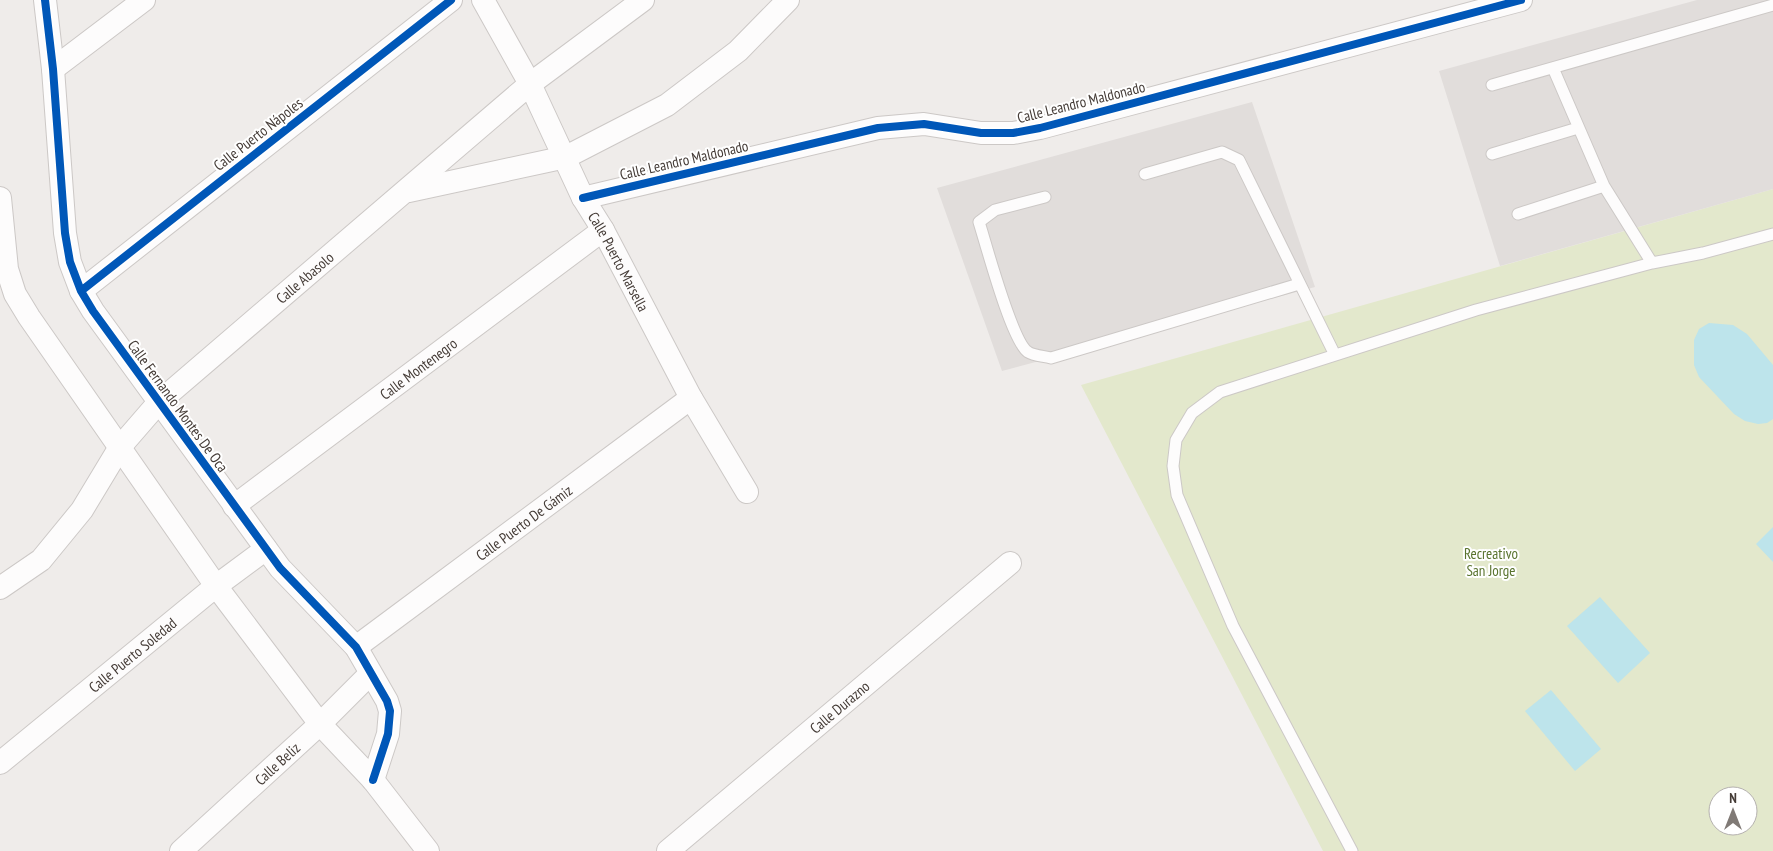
<svg xmlns="http://www.w3.org/2000/svg" width="1773" height="851" font-family="'PT Sans Narrow',sans-serif">
<style>
.green{fill:#e3e8cc;fill-rule:evenodd}
.parking{fill:#e1dddb}
.water{fill:#bde4eb}
.lines{fill:none;stroke-linecap:round;stroke-linejoin:round}
.lane-casing{stroke:#ccc8c6;stroke-width:13}
.street-casing{stroke:#ccc8c6;stroke-width:24}
.lane{stroke:#fdfcfc;stroke-width:11}
.street{stroke:#fdfcfc;stroke-width:22}
.cycleway-casing{stroke:#fff;stroke-width:11}
.cycleway{stroke:#0057b8;stroke-width:8}
.labels{text-anchor:middle;dominant-baseline:central;stroke-width:4;stroke-linejoin:round;paint-order:stroke}
.street-label{font-size:15px;fill:#453c37;stroke:#fff}
.park-label{font-size:15px;fill:#59732e;stroke:#fff}
</style>
<rect width="100%" height="100%" fill="#efecea"/>
<path class="green" d="M1773,189V851H1323L1081,385ZM1718,796H1748V826H1718Z"/>
<path class="parking" d="M1697,0H1773V189L1500,266L1439,71Z
M1252,102L1315,287L1002,371L937,188Z"/>
<path class="water" d="M1709,323L1733,325L1747,334L1773,365V419L1767,423L1758,424L1745,421L1734,414L1699,377L1694,365V340L1699,329Z
M1773,527V562L1756,544Z
M1600,597L1650,653L1618,683L1567,626Z
M1551,690L1601,749L1575,771L1525,711Z"/>
<g class="lines">
<defs>
<path id="lane" d="M1553,68L1604,186L1652,263
M1492,85L1773,5
M1492,154L1578,128
M1145,174L1222,152L1239,160L1335,355
M1045,197L995,210L979,222C986,244 1012,342 1028,352C1034,356 1044,356 1051,358L1299,284
M1518,214L1604,186
M1352,851L1233,626L1177,495L1173,466L1176,440L1192,413L1220,392L1476,310L1652,263L1703,253L1773,234"/>
<g id="street">
<path d="M45,0L53,69L65,233L70,262L81,291L93,311L280,568L356,647L387,701L390,711L388,734L373,780"/>
<path id="s1" d="M483,0L530,84L583,198L603,230L691,398L747,492"/>
<path d="M53,69L144,0"/>
<path d="M409,191L566,157L667,105L738,51L788,0"/>
<path d="M0,198L7,269L15,294L29,317L216,586L320,724L373,780L428,851"/>
<path d="M583,198L878,128L924,124L981,133H1013L1040,128L1521,0"/>
<path d="M81,291L451,0"/>
<path id="s2" d="M234,506L603,230"/>
<path id="s3" d="M0,588L41,560L82,510L120,447L159,402L530,84L643,0"/>
<path id="s4" d="M356,647L691,398"/>
<path id="s5" d="M0,763L216,586L266,549"/>
<path id="s6" d="M181,851L320,724L370,674"/>
<path id="s7" d="M668,851L1010,563"/>
</g>
</defs>
<use href="#lane" class="lane-casing"/>
<use href="#street" class="street-casing"/>
<use href="#lane" class="lane"/>
<use href="#street" class="street"/>
<defs>
<path id="cycleway" d="M45,0L53,69L65,233L70,262L81,291L93,311L280,568L356,647L387,701L390,711L388,734L373,780
M583,198L878,128L924,124L981,133H1013L1040,128L1521,0
M81,291L451,0"/>
</defs>
<use href="#cycleway" class="cycleway-casing"/>
<use href="#cycleway" class="cycleway"/>
</g>
<g class="labels">
<g class="street-label">
<text transform="translate(1081 102) rotate(-14)">Calle Leandro Maldonado</text>
<text transform="translate(258 134) rotate(-38)">Calle Puerto Nápoles</text>
<text transform="translate(684 160) rotate(-13)">Calle Leandro Maldonado</text>
<text stroke="none"><textPath href="#s1" startOffset="295">Calle Puerto Marsella</textPath></text>
<text stroke="none"><textPath href="#s3" startOffset="439">Calle Abasolo</textPath></text>
<text stroke="none"><textPath href="#s2" startOffset="230">Calle Montenegro</textPath></text>
<text transform="translate(178 406) rotate(54)">Calle Fernando Montes De Oca</text>
<text stroke="none"><textPath href="#s4" startOffset="209">Calle Puerto De Gámiz</textPath></text>
<text stroke="none"><textPath href="#s5" startOffset="171">Calle Puerto Soledad</textPath></text>
<text stroke="none"><textPath href="#s7" startOffset="224">Calle Durazno</textPath></text>
<text stroke="none"><textPath href="#s6" startOffset="130">Calle Beliz</textPath></text>
</g>
<g class="park-label">
<text x="1491" y="553">Recreativo<tspan x="1491" dy="17">San Jorge</tspan></text>
</g>
</g>
<g transform="translate(1733 811)"><circle r="24" fill="#ffffff" stroke="#b5b1af"/>
<path d="M0-4L9 19L0 12L-9 19Z" fill="#807a76"/>
<text y="-8" font-size="14" font-weight="bold" text-anchor="middle" fill="#453c37">N</text>
</g>
</svg>
